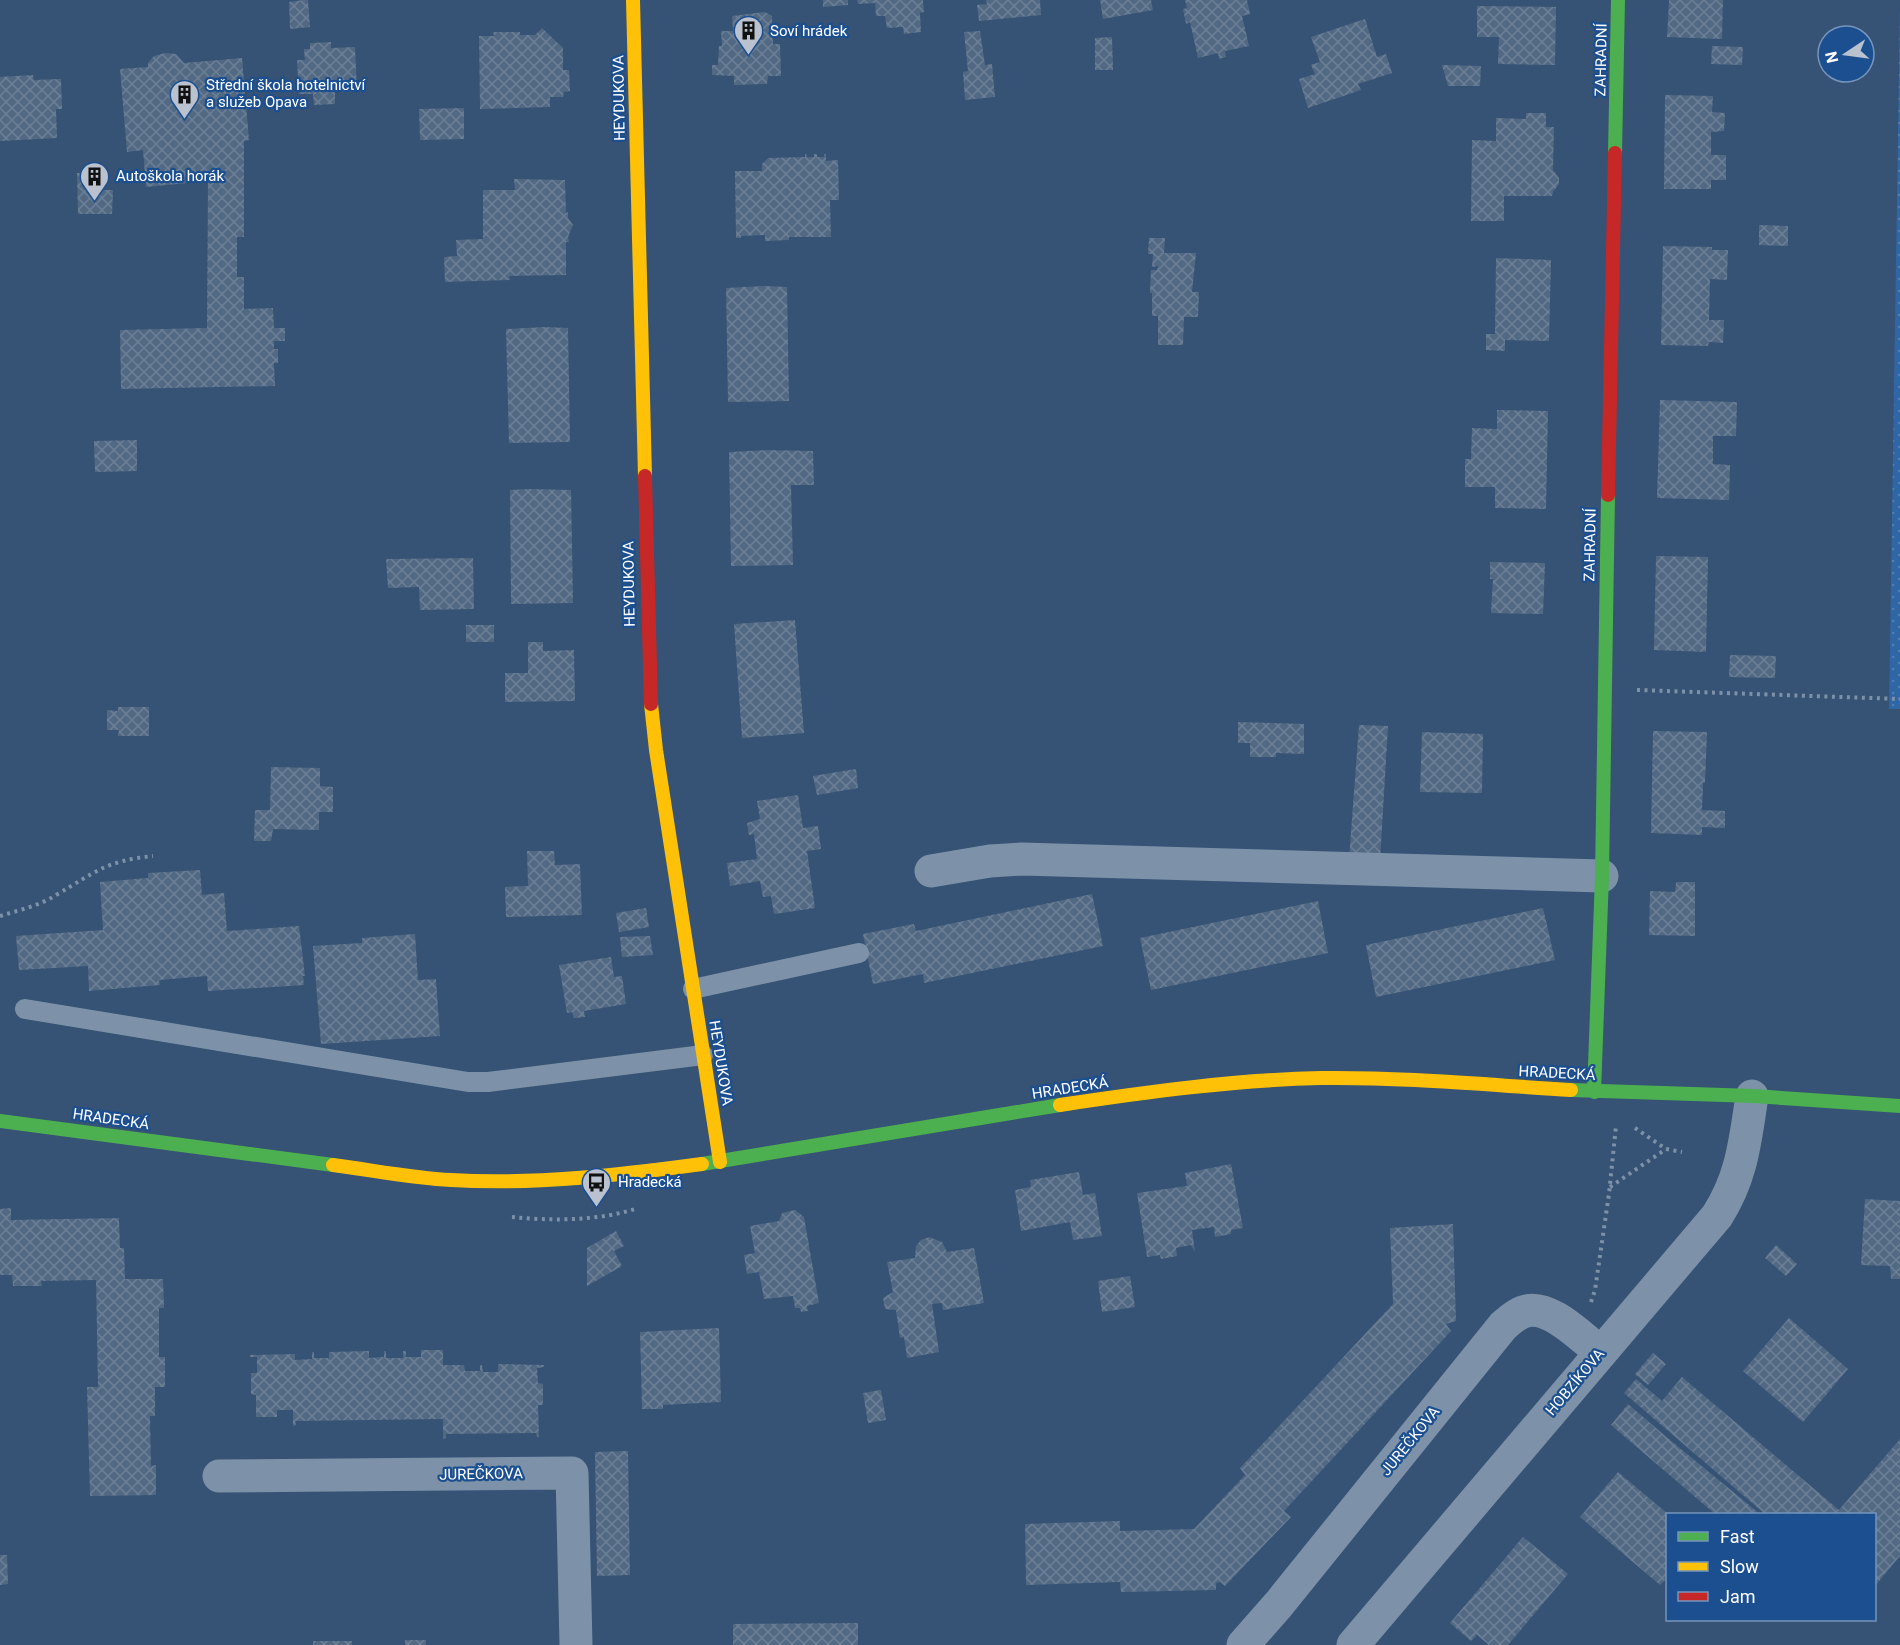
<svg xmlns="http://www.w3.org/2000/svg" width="1900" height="1645" font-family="Roboto,sans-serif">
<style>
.grass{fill:url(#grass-dots)}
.building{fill:url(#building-cross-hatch)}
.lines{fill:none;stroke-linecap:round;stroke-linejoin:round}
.path{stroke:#7d92a8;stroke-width:4;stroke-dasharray:3 4.5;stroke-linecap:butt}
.lane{stroke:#7d92a8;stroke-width:20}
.street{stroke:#7d92a8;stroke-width:33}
.fast{stroke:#4caf50;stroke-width:14}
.slow{stroke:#ffc107;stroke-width:14}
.jam{stroke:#c62828;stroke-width:14}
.labels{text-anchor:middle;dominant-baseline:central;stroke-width:4.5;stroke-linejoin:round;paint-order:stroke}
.poi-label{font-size:15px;fill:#fff;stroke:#1b4f8f;text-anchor:start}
.street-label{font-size:15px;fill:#fff;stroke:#1b4f8f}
</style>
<defs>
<pattern id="grass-dots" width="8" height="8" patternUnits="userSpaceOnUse" patternTransform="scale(1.5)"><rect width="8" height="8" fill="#2f66a5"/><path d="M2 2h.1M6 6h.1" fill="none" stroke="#4e7db2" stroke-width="1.8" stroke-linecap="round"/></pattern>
<pattern id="building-cross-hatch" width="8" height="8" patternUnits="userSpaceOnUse" patternTransform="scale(1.5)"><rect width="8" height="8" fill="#526984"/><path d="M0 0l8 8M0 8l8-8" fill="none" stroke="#6c8096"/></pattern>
</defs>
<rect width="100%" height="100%" fill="#365274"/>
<path class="grass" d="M1900,5V709H1889Z"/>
<path class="building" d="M303,0H308L310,27L290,29L289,2Z
M823,0H848V5L823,7Z
M857,0H923L924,12L920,13L921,32L904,34L903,27L887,28L885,16H876L875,3L858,4Z
M986,0H1040L1041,15L979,21L977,5L987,4Z
M1100,0H1151L1153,10L1103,19Z
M1185,0H1247L1250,14L1242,16L1249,46L1225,51L1226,57L1219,59L1218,53L1198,58L1190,22L1186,24L1183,9L1187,8Z
M1669,0H1723L1722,39L1667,37Z
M1477,6L1556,7L1555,65L1498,64L1499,37H1477Z
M765,12L772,16L773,44H780L781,76H768L767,84L734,85V76L712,75V65H718L719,46H722L721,31H733L732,16Z
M1365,19L1377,57L1386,54L1392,73L1358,84L1361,90L1308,108L1299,79L1315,74L1311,65L1320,62L1311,37Z
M542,28L563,48V70H569L570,91L564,92L563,97H550V107L480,109L479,36H494L493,32H520V35H535Z
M980,31L985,65L992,64L995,97L965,100L963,72L968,71L964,32Z
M1112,37L1113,70H1095V38Z
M331,42V48L355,47L357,91L335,92V104L314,105L313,94H299L297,60H305L304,49H310V43Z
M1712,46L1743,47L1742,65L1711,64Z
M165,53L176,54L184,63L242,58L249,140L244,141V237H237V277H244V309L273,308L274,328H285V341H274V349H278V363H274L275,386L121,389L120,330L207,328L208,181L146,187L143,150L127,152L120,69L148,67V63L154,56Z
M1442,65L1481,66L1480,86H1448Z
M33,75L34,80L61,79L62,109H56L57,138L0,141V77Z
M1665,95L1713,96L1712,112L1725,113L1724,131L1711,132V155H1726V180H1711V189H1664Z
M464,108V139L420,140L419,109Z
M1526,113H1546V127H1554L1553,170L1559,178V184L1553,192L1552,196H1504V221H1471L1472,140L1496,141V118L1526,119Z
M805,154L807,155V157H814V154H817V157H824V154H826V161L838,160L839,200H830L831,237H789V240L765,241V235L741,236V238H736L735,171H762V164L768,158L805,157Z
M77,173H103L104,190H113L112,214H78Z
M514,179L565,180L566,213L568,212V218L573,225L568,237L569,242H566V275L509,276L510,280L445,282L444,257L457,256L456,240L483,239V190H515Z
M1759,225L1788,226V246L1759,245Z
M1149,238H1165L1164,253H1196L1192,292H1199L1198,317H1184L1183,345H1158V316H1152V293H1150L1151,270H1157L1158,266L1152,267L1153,254H1148Z
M1663,246L1712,247V250H1728L1727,280L1710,279L1709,320H1724L1723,343L1709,342L1708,346L1661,345Z
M1496,258L1551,260L1549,341L1505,340V351L1486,350V334H1495Z
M764,286L787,287L789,401L728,402L726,288Z
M545,327L568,328L570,442L509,443L506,329Z
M1660,400L1737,402L1736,436H1713V464L1730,465L1729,500L1657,498Z
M1497,410L1548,411L1546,509L1495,508V487H1465V459H1471L1472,428L1497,429Z
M137,440V471L95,472L94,441Z
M767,450L813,451L814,485H791L793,565L731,566L729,452Z
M529,489L571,490L573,603L511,604L510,490Z
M1656,556L1708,557L1706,652L1654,650Z
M473,558L474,609L420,610L419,587L388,588L386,559Z
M1490,562L1545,563L1543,614L1491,613L1493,579H1490Z
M795,620L804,733L742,738L734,624Z
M466,625H494V642H466Z
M528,642H543V651L574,650L575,701L505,702V673H528Z
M1730,655L1776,656L1775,678L1729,677Z
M118,707H149V736H118L119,730H107V710L118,711Z
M1238,722L1304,724V754L1276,753V757H1250V743H1238Z
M1359,725L1388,726L1380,861L1349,859Z
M1653,731L1707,732L1705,783H1703L1702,810L1725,811V828L1702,827V835L1651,833Z
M1422,732L1483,734L1482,793L1420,792Z
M271,767L320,768V786L333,787V812H319V830L273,829L271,841H254L255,810H270Z
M856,769L858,788L817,795L813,776Z
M798,795L803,828L818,826L821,849L807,851L815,908L774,914L771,896L763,897L760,881L730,886L727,863L757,859L754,834L749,835L747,823L760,819L757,801Z
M527,851H554L555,865L580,864L582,915L506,917L505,887L528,886Z
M200,870L202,895L224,893L227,931L299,926L305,976H303L304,985L208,991L207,976L159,980L160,985L89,991L88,966L19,970L16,936L103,930L100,882L148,878V873Z
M1676,882H1695V936L1649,935L1650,891L1675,892Z
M1092,894L1103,946L924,983L923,974L873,984L863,934L914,924L916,931Z
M1318,901L1328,953L1151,990L1140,938Z
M646,908L649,927L619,932L616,913Z
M1543,908L1555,960L1376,997L1366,945Z
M415,934L418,980L436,979L440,1036L321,1044L313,946L362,943V938Z
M650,936L653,955L622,957L620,937Z
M611,957L614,977L622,976L626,1004L584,1011L585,1017L574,1018L572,1012L567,1013L559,965Z
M1231,1164L1243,1228L1231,1230V1234L1215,1237L1214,1227L1192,1230L1195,1252L1191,1245L1176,1248L1177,1256L1161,1259L1160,1255L1147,1257L1137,1193L1187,1186L1185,1173Z
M1079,1172L1083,1195L1095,1193L1102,1236L1073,1240L1070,1222L1021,1231L1015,1190L1031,1187L1030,1180Z
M1865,1199L1900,1201V1279H1891L1890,1266L1861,1265Z
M11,1208V1220L119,1218L120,1248H124L125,1279H163L164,1308H159V1357H165V1387H155V1416H150L151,1466L156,1465V1495L90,1496L87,1387H98L96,1280L41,1281L42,1286H13L12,1275H0V1209Z
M795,1210L804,1217L819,1303L807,1306L808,1311L801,1312L800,1308H795L793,1296L764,1299L759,1272L747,1274L744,1255L755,1253L750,1226L779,1221L782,1213Z
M1453,1224L1456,1321L1446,1324L1451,1331L1284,1511L1291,1517L1225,1586L1220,1582L1216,1583V1590L1121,1592L1120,1582L1026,1585L1025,1524L1120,1521V1531L1194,1529L1245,1475L1240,1468L1393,1304L1390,1228Z
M616,1231L624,1246L614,1251L622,1266L587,1286V1248Z
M929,1237L942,1242L947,1252L974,1248L984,1303L943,1310L942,1303L932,1304L939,1352L907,1358L904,1337L900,1338L896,1310L885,1309L883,1298L893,1292L887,1262L915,1258L916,1246L921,1240Z
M1776,1245L1797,1264L1786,1276L1765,1258Z
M1130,1276L1135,1307L1102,1312L1098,1281Z
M1789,1318L1848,1369L1803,1422L1743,1371Z
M719,1328L721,1402L663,1405V1409H642L640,1332Z
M421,1350H443V1365H464L465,1371H480V1365H482L483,1372H498V1364L544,1365V1367L537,1368L538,1383L543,1384V1405H538L539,1437H537L536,1433L446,1434V1438L443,1439V1419L295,1421L296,1425L293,1426V1410H277V1417H256V1395L251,1394V1373H257V1357H250V1355L295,1354V1360L312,1359V1352H314V1358H329V1352L369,1351V1358L384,1357V1351H386V1358H403V1351H406V1357H421Z
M1653,1353L1666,1364L1648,1385L1635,1374Z
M1682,1377L1839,1510L1900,1439V1556L1875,1586L1874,1514H1765L1624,1393L1636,1379L1662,1401Z
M881,1390L886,1420L868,1423L863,1393Z
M1628,1404L1670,1440L1760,1514H1715L1611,1425Z
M628,1451L630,1575L597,1576L595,1452Z
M1618,1472L1668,1514V1577L1660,1585L1580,1517Z
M1523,1537L1568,1574L1508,1645H1489L1477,1635L1471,1641L1450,1623Z
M0,1555H7L8,1584L0,1585Z
M858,1623V1645H733V1624Z
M405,1640H426V1645H405Z
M313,1641H352V1645H313Z"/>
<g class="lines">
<path class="path" d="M1637,690L1900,699
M0,916C19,910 39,906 56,895C96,872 105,861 153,856
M1635,1128L1666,1149L1682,1152
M1610,1187L1666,1149
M512,1217C551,1221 597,1221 635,1209
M1591,1302L1595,1290L1609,1194L1616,1126"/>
<path class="lane" d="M693,989L859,953
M25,1009L468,1082H488L703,1055"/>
<path class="street" d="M931,871L990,861L1022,859L1602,876
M219,1476L572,1473L576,1645
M1243,1645L1279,1604L1503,1326C1509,1321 1515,1315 1523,1312C1548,1302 1581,1337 1600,1352
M1353,1645L1717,1216C1742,1177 1745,1142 1752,1096"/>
<path class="fast" d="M1615,153L1618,0
M1571,1090L1754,1096L1900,1106
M1594,1092L1602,876L1608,495
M0,1121L333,1165
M702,1164L1060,1105"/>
<path class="slow" d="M633,0L645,476
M651,704L656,750L720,1162
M1060,1105C1146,1092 1234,1080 1321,1078C1405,1077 1488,1085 1571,1090
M333,1165C372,1170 412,1178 451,1180C535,1185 620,1175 702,1164"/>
<path class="jam" d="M645,476L651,704
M1608,495L1615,153"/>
</g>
<defs>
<symbol id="building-pin" viewBox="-11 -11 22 30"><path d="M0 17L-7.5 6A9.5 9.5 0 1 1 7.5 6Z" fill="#b9c2ce" stroke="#1b4f8f"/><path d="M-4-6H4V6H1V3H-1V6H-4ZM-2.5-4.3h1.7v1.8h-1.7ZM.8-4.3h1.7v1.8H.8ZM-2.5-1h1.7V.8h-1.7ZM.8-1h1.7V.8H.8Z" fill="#111"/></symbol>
<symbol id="bus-pin" viewBox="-11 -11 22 30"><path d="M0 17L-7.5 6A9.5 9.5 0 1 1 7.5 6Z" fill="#b9c2ce" stroke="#1b4f8f"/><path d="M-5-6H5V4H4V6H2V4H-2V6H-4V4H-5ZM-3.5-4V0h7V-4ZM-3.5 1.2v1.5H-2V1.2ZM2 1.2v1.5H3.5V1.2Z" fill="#111"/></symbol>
</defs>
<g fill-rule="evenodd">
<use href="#building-pin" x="732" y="14" width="33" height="45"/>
<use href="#building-pin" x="168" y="78" width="33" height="45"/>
<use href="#building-pin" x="78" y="160" width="33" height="45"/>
<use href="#bus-pin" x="580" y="1166" width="33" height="45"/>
</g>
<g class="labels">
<g class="poi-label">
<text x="770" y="31">Soví hrádek</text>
<text x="206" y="85">Střední škola hotelnictví<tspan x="206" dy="17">a služeb Opava</tspan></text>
<text x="116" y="176">Autoškola horák</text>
<text x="618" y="1182">Hradecká</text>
</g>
<g class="street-label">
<text transform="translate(1601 60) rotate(-89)">ZAHRADNÍ</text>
<text transform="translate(619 98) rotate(-91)">HEYDUKOVA</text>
<text transform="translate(1590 545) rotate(-89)">ZAHRADNÍ</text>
<text transform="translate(629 584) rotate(-91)">HEYDUKOVA</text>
<text transform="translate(721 1063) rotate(81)">HEYDUKOVA</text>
<text transform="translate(1557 1073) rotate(3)">HRADECKÁ</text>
<text transform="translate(1070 1088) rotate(-9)">HRADECKÁ</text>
<text transform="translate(111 1119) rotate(8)">HRADECKÁ</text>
<text transform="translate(1575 1382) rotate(-50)">HOBZÍKOVA</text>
<text transform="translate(1410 1441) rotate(-51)">JUREČKOVA</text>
<text transform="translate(481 1474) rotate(-1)">JUREČKOVA</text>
</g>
</g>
<rect x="1666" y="1513" width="210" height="108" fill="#1b4f8f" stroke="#7695bc" stroke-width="1.5"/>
<rect x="1678" y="1532" width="30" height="9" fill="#4caf50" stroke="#7695bc" stroke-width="1.5"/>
<text x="1720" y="1543" font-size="18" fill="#ffffff">Fast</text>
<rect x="1678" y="1562" width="30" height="9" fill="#ffc107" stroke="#7695bc" stroke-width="1.5"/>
<text x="1720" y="1573" font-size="18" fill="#ffffff">Slow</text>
<rect x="1678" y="1592" width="30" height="9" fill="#c62828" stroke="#7695bc" stroke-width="1.5"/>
<text x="1720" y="1603" font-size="18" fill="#ffffff">Jam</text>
<g transform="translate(1846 54) rotate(257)"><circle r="28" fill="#1b4f8f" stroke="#7695bc" stroke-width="1.5"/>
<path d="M0-4.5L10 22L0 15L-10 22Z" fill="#b9c2ce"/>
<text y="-9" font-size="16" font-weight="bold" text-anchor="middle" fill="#ffffff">N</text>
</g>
</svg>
